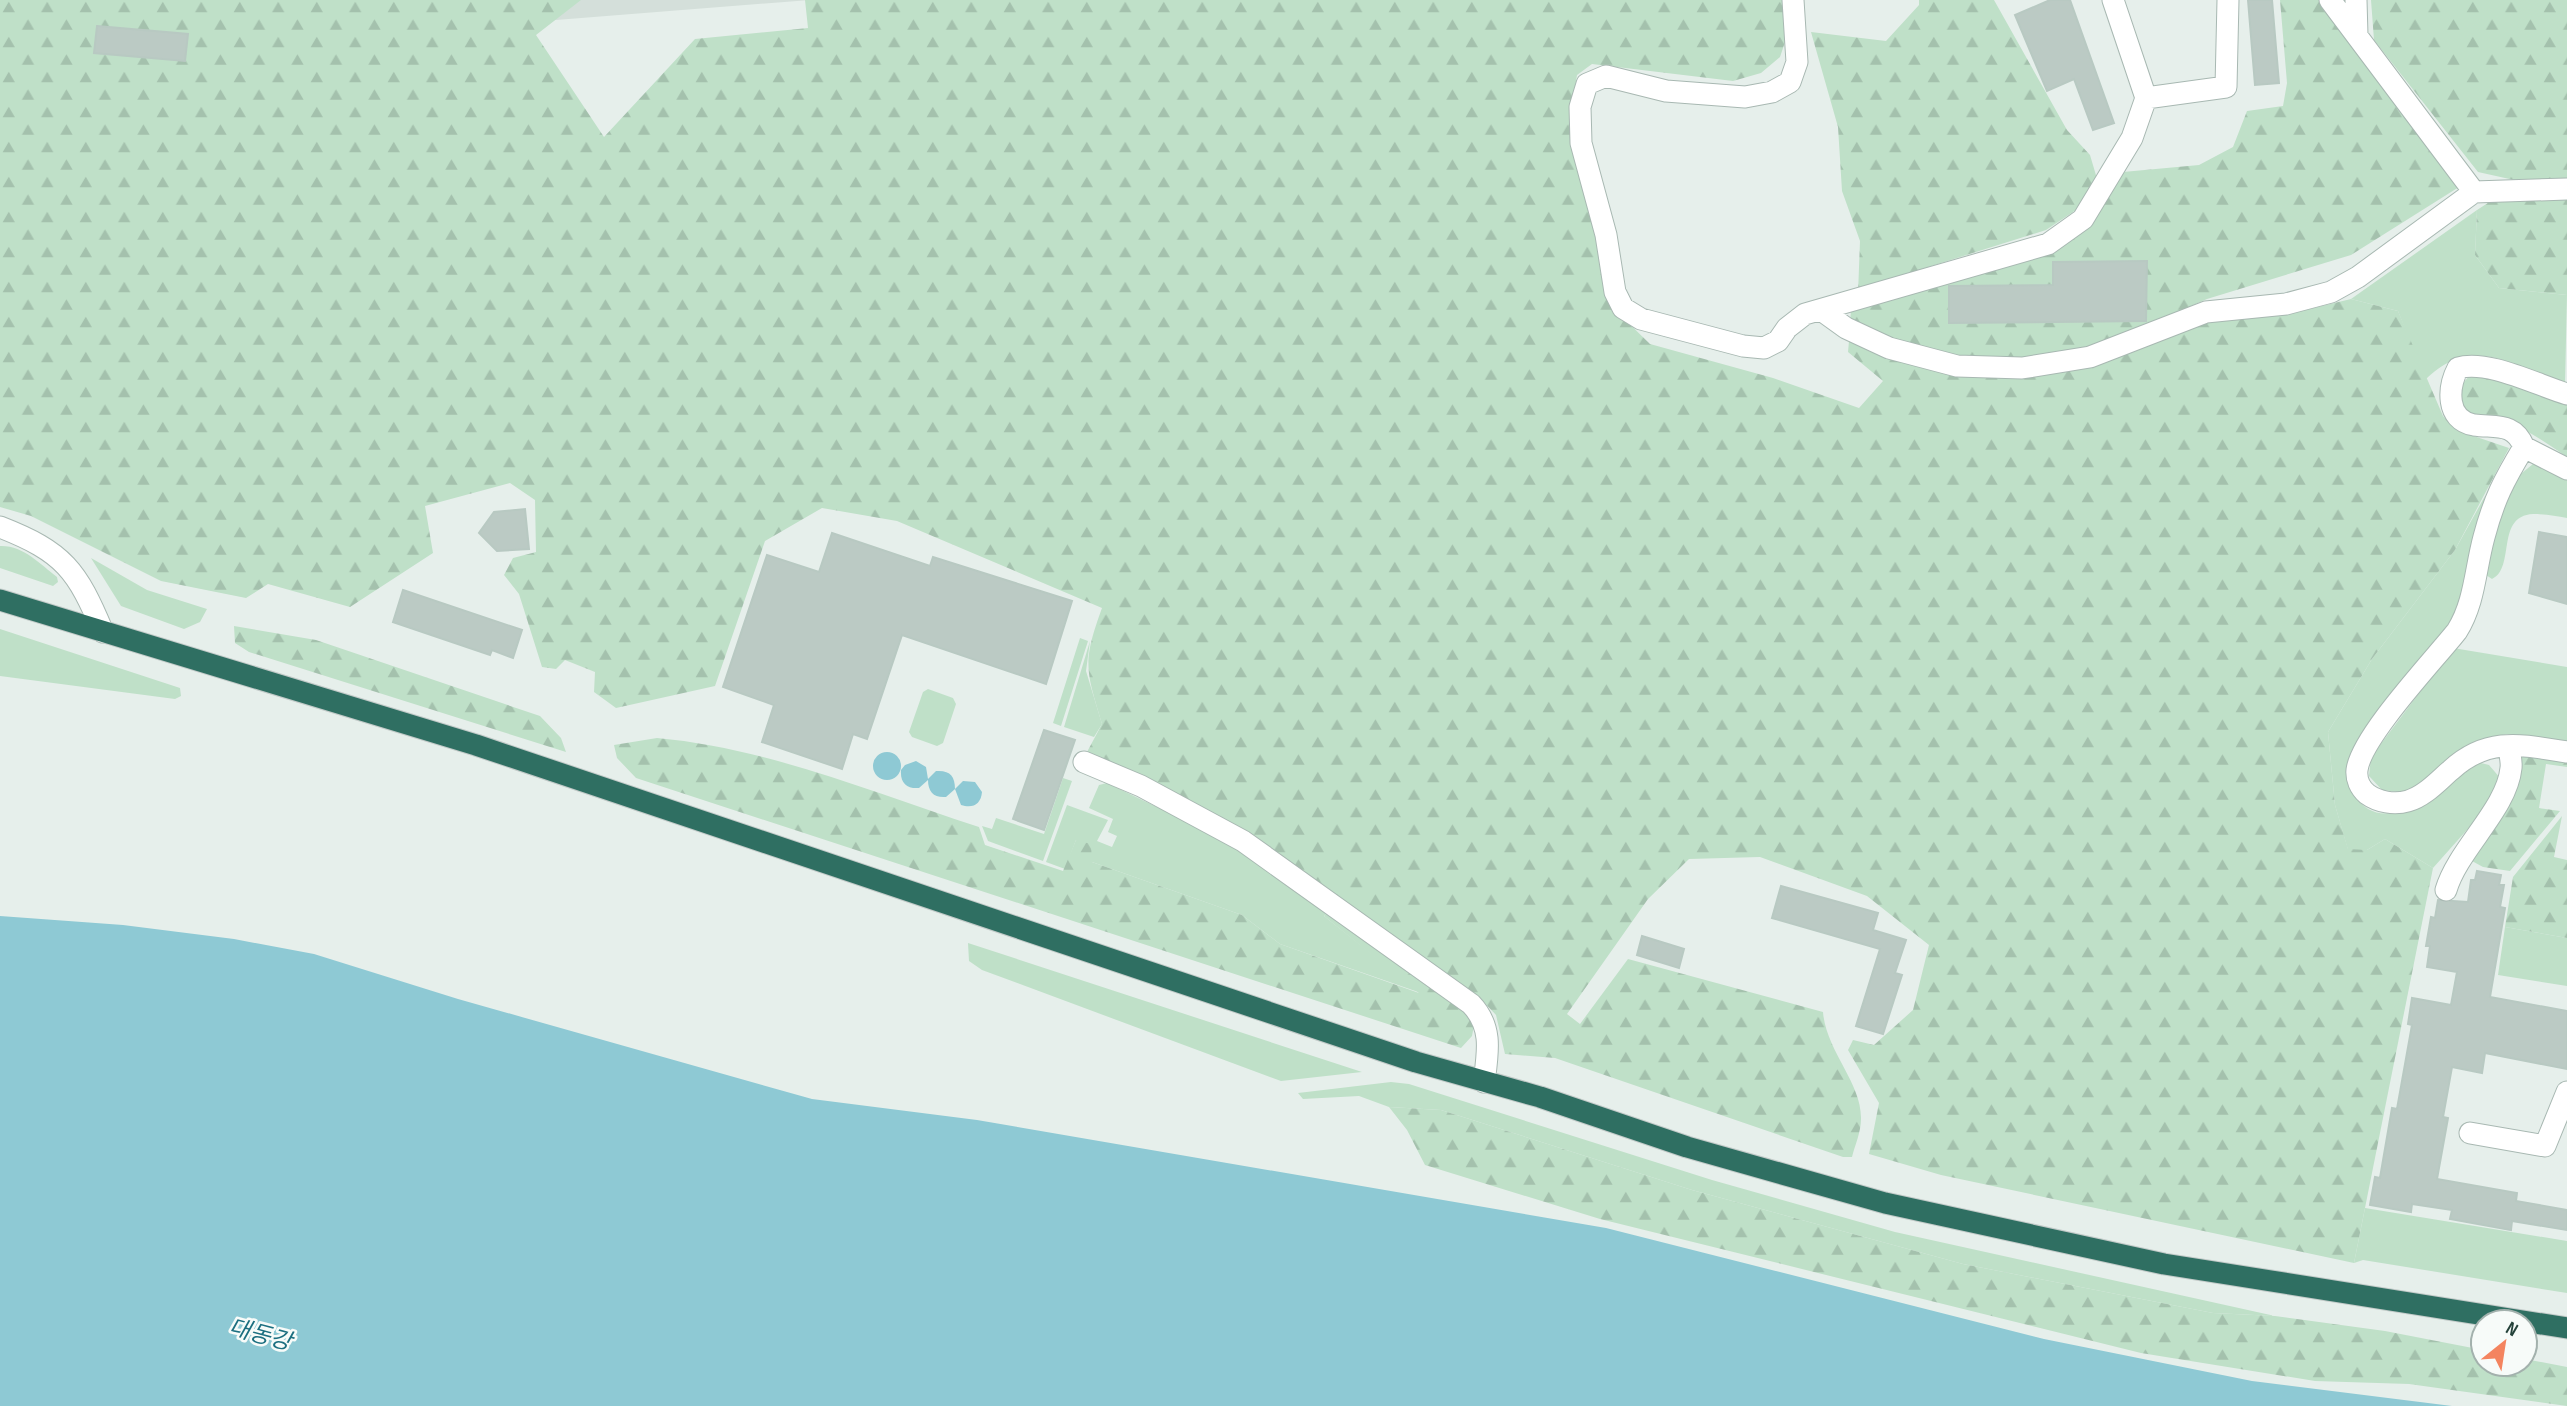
<svg xmlns="http://www.w3.org/2000/svg" width="2567" height="1406" font-family="'Sofia Sans Condensed','Noto Sans KR',sans-serif">
<style>
.built{fill:#d4dfda}
.green{fill:#bfe0c8}
.forest{fill:url(#forest-firs)}
.water{fill:#8ec9d4}
.building{fill:#bbcac4;stroke:#b8c9c2;stroke-width:2}
.lines{fill:none;stroke-linecap:round;stroke-linejoin:round}
.minor-casing{stroke:#a8b8b2;stroke-width:23}
.highway-casing{stroke:#c2cac8;stroke-width:23}
.minor{stroke:#fff;stroke-width:21}
.highway{stroke:#2f6f62;stroke-width:21}
.labels{text-anchor:middle;dominant-baseline:central;stroke-width:5;stroke-linejoin:round;paint-order:stroke}
.water-label{font-size:23px;font-style:italic;fill:#1c6f80;stroke:#f7fbf9}
</style>
<defs>
<pattern id="forest-firs" width="22" height="20" patternUnits="userSpaceOnUse" patternTransform="scale(1.75)"><rect width="22" height="20" fill="#bfe0c8"/><path d="M5 1l3.5 6h-7zM16 11l3.5 6h-7z" fill="#a4c1ad"/></pattern>
</defs>
<rect width="100%" height="100%" fill="#e6efeb"/>
<path class="built" d="M437,0H810L556,20Z"/>
<path class="green" d="M2477,210L2475,255L2499,288L2567,295L2565,384C2511,366 2474,332 2425,380L2398,311L2351,299Z
M2533,464L2567,475V518C2556,516 2544,514 2533,514C2495,516 2516,568 2492,579L2486,575L2490,538L2517,477Z
M2485,496L2467,584L2455,622L2353,748C2346,764 2346,779 2355,795C2384,844 2449,782 2477,762L2489,765L2501,779L2482,813L2433,868L2385,839L2367,850H2348L2335,805L2328,732L2372,659L2455,550Z
M0,546C23,545 40,564 57,577L58,582L53,586L0,568Z
M91,558L147,590L207,609L200,622L184,629L121,606Z
M0,629L180,688L181,696L175,699L0,676Z
M1080,638L1088,641L1061,726L1053,723Z
M1090,641L1086,671L1102,724L1094,737L1064,727Z
M2453,648L2567,667V741L2507,734L2485,739L2407,793L2382,790L2369,776L2371,757Z
M928,689L953,698L956,704L943,743L937,746L912,737L909,732L923,692Z
M1063,778L1072,781L1043,861L988,841L982,826L992,829L996,818L1044,834Z
M1107,783L1229,842L1328,911L1324,916L1421,993L1280,944L1242,915L1092,862L1076,840L1065,869L1046,862L1067,805L1108,820L1097,841L1112,847L1117,836L1108,832L1113,819L1089,808L1099,785Z
M2505,927L2567,938V986L2498,975Z
M968,943L1362,1072L1281,1081L982,970L969,961Z
M1391,1082L1409,1084L1712,1180L1895,1232L2275,1316L2213,1313L1963,1264L1692,1190L1441,1110L1389,1107L1359,1096L1303,1099L1298,1093Z
M2365,1208L2567,1241V1293L2363,1260L2354,1263Z"/>
<path class="forest" d="M0,0H581L536,35L604,137L695,39L808,28L805,0H1784L1786,39L1780,57L1761,73L1733,81L1592,64L1577,75L1574,94L1578,158L1610,305L1650,344L1773,378L1859,408L1883,381L1848,352L1849,341L1957,376L2188,325L2301,311L2351,299L2398,311L2443,416L2456,430L2509,448L2455,550L2372,659L2328,732L2335,805L2348,849L2367,850L2385,839L2433,868L2354,1263L1941,1175L1869,1154L1879,1103L1848,1050L1853,1040L1874,1045L1913,1010L1929,945L1867,896L1760,857L1689,859L1648,899L1567,1014L1580,1024L1628,959L1823,1012C1826,1051 1862,1083 1861,1119C1861,1132 1855,1145 1852,1157H1843L1555,1058L1505,1054L1496,1015L1478,996L1262,842L1181,796L1087,752L1102,724C1086,670 1082,663 1102,608L897,521L822,508L765,541L715,686L616,708L594,692L595,672L565,660L556,669L542,667L519,594L504,575L513,558L536,552L535,500L510,483L425,506L433,553L350,607L268,584L246,598L161,581L31,516L0,507Z
M1919,0H1994L2067,130L2090,155L2098,182L2076,210L2046,230L1925,268L1858,294L1860,241L1842,191L1838,127L1811,32L1886,41L1919,5Z
M2280,0H2323L2459,187L2351,255L2207,299L2094,348L2026,357L1961,358L1897,342L1850,323L1851,310L2055,248L2123,172L2199,165L2233,147L2247,111L2283,106L2287,83Z
M2371,0H2567V179L2514,180L2478,172L2374,40Z
M2567,197V295L2499,288L2475,255L2477,210L2494,199Z
M2471,375L2505,382L2567,404V457C2548,444 2527,429 2505,422C2494,418 2477,419 2468,412C2454,401 2459,384 2471,375Z
M234,626L316,640L540,716L561,738L566,752L249,652L235,643Z
M657,738C768,748 874,793 979,827L985,845L1063,871L1076,840L1091,844L1092,862L1242,915L1280,944L1419,993L1324,916L1328,911L1467,1014L1474,1025L1472,1036L1461,1048L636,778L617,758L614,745Z
M2528,754L2567,761V767L2546,764L2539,808L2560,811L2510,871L2483,867L2472,861L2522,757Z
M2562,816L2554,857L2567,860V938L2505,927L2513,877Z
M1389,1107L1441,1110L1692,1190L1963,1264L2213,1313L2275,1316L2385,1331L2483,1350V1364H2525V1359L2567,1367V1406L2409,1384L2315,1381L2141,1353L1600,1219L1425,1165L1407,1130Z"/>
<path class="water" d="M873 766a14 14 0 1 1 28 0a14 14 0 1 1-28 0Z
M916,761L926,767L928,779L936,771C950,770 955,776 955,789L963,781L975,782L982,792C981,804 973,809 961,805L955,789L946,797C934,798 928,792 928,780L919,788C907,789 900,783 901,770L905,765Z
M0,916L123,925L234,939L314,954L458,999L812,1099L977,1120L1606,1228L2044,1339L2252,1381L2452,1406H0Z"/>
<path class="building" d="M2050,0H2070L2114,123L2093,130L2074,79L2047,91L2015,15Z
M2248,0H2272L2279,83L2255,85Z
M97,26L188,34L185,61L94,53Z
M2147,261L2146,321L1949,323V286L2053,285V262Z
M525,509L529,549L497,551L479,533L494,512Z
M2539,532L2567,537V604L2529,593Z
M832,533L930,566L933,557L1072,601L1046,684L902,635L867,739L853,734L842,769L762,742L774,705L723,687L767,555L819,572Z
M403,590L522,630L513,658L492,650L490,655L393,622Z
M1044,730L1075,740L1044,830L1013,819Z
M2477,871L2501,875L2499,885H2504L2500,907L2505,908L2490,997L2567,1011V1069L2485,1053L2482,1073L2452,1067L2443,1117L2448,1118L2437,1179L2517,1193L2516,1201L2567,1210V1230L2512,1221L2511,1230L2450,1219L2452,1210L2412,1204L2411,1212L2370,1205L2375,1177L2380,1178L2392,1108L2397,1109L2412,1025L2408,1024L2412,998L2451,1005L2457,972L2427,967L2430,946H2426L2431,917L2435,918L2438,900L2468,902L2471,880H2475Z
M1781,886L1878,913L1873,930L1906,940L1895,973L1902,975L1883,1034L1856,1026L1880,949L1772,918Z
M1642,936L1684,949L1679,968L1637,955Z"/>
<g class="lines">
<defs>
<path id="minor" d="M1793,0L1797,62L1790,82L1772,92L1745,97L1666,91L1606,76L1587,84L1580,107L1581,143L1606,235L1615,292L1623,308L1641,319L1743,346L1764,348L1778,341L1787,328L1805,314L2048,244L2083,219L2132,138L2146,98
M2113,0L2146,98L2226,87L2228,0
M2330,0L2474,192
M2356,0L2357,35
M1821,310L1846,328L1889,348L1957,366L2022,368L2090,357L2206,312L2286,304L2331,292L2358,277L2474,192L2567,189
M2567,394C2537,385 2487,359 2458,368C2448,387 2445,420 2474,425C2496,428 2514,422 2524,447C2504,480 2494,499 2484,537C2475,570 2475,602 2457,631C2434,660 2361,737 2357,770C2356,779 2360,788 2367,794C2378,802 2394,805 2408,801C2425,796 2438,781 2451,770C2488,736 2522,745 2567,752
M2524,447L2567,469
M0,527C64,552 77,570 103,632
M1084,762L1141,786L1243,841L1471,1004C1493,1027 1488,1052 1484,1082
M2446,890C2458,849 2507,809 2511,768C2512,761 2509,752 2509,746
M2470,1133L2545,1146L2567,1092"/>
<path id="highway" d="M0,600L476,745L1416,1062L1540,1097L1687,1147L1885,1203L2164,1264L2567,1328"/>
</defs>
<use href="#minor" class="minor-casing"/>
<use href="#highway" class="highway-casing"/>
<use href="#minor" class="minor"/>
<use href="#highway" class="highway"/>
</g>
<g class="labels">
<g class="water-label">
<text transform="translate(260 1335) rotate(15)">대동강</text>
</g>
</g>
<g transform="translate(2504 1343) rotate(30)"><circle r="33" fill="#f7fbf9" stroke="#a3b1ad" stroke-width="2"/>
<path d="M0-5L12 26L0 18L-12 26Z" fill="#f4845f"/>
<text y="-10" font-size="19" font-weight="bold" text-anchor="middle" fill="#24423a">N</text>
</g>
</svg>
